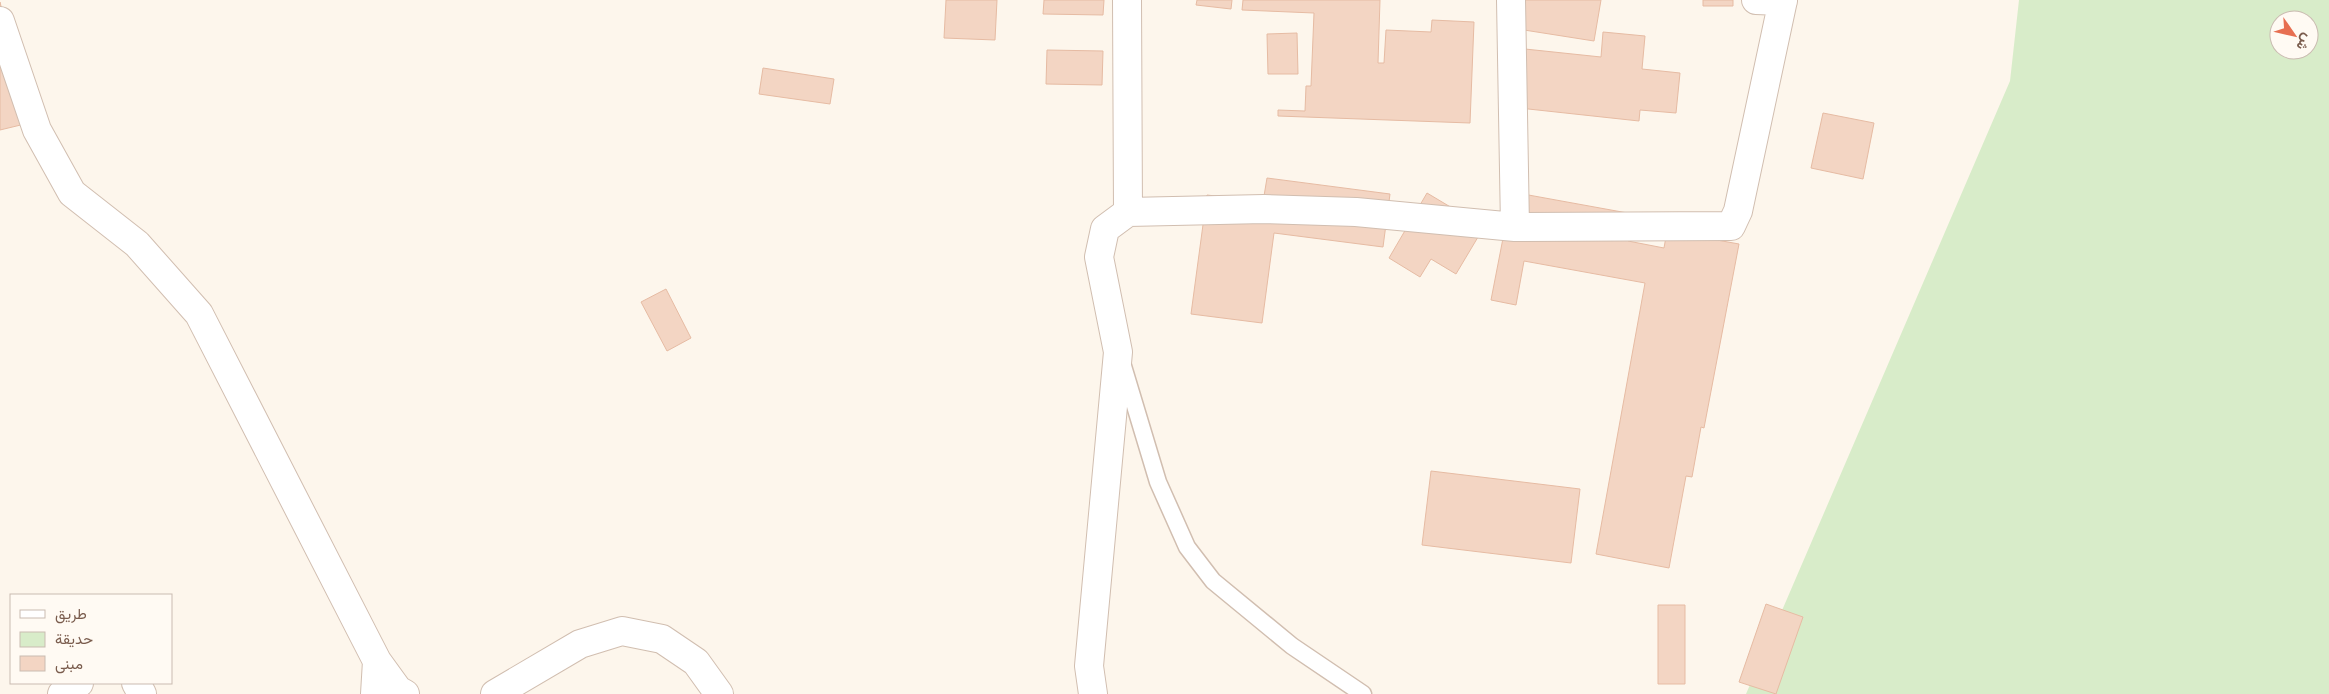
<svg xmlns="http://www.w3.org/2000/svg" width="2329" height="694" font-family="'Asap Condensed',Vazirmatn,sans-serif">
<style>
.green{fill:#d8ecc9;fill-rule:evenodd}
.building{fill:#f3d5c3;stroke:#e6bba3}
.lines{fill:none;stroke-linecap:round;stroke-linejoin:round}
.lane-casing{stroke:#d1beb0;stroke-width:19}
.street-casing{stroke:#d1beb0;stroke-width:30}
.lane{stroke:#fff;stroke-width:16}
.street{stroke:#fff;stroke-width:28}
</style>
<rect width="100%" height="100%" fill="#fdf6ec"/>
<path class="green" d="M2019,0H2329V694H1746L2010,81ZM2279,20H2309V50H2279Z"/>
<path class="building" d="M946,0H997L995,40L944,38Z
M1044,0H1104L1103,15L1043,14Z
M1197,0H1232L1231,9L1196,5Z
M1243,0H1380L1378,63H1384L1386,30L1431,32L1432,20L1474,22L1470,123L1278,116V110L1305,111L1306,86H1311L1314,13L1242,10Z
M1509,0H1601L1594,41L1505,27Z
M1703,0H1733V6H1703Z
M0,2L29,123L0,130Z
M1603,32L1645,36L1642,69L1680,73L1676,113L1640,110L1639,121L1519,108L1525,49L1601,57Z
M1297,33L1298,74H1268L1267,34Z
M1047,50L1103,51L1102,85L1046,84Z
M763,68L834,79L830,104L759,94Z
M1823,113L1874,123L1863,179L1811,168Z
M1267,178L1390,194L1383,247L1274,233L1262,323L1191,314L1207,195L1263,202Z
M1512,192L1633,214L1628,241L1664,248L1667,231L1739,244L1704,428L1701,427L1692,477L1686,476L1669,568L1596,554L1645,283L1524,261L1516,305L1491,300Z
M1427,193L1484,227L1456,274L1431,259L1420,277L1389,258Z
M666,289L691,338L667,351L641,302Z
M1431,471L1580,489L1571,563L1422,545Z
M1766,604L1803,617L1776,694L1739,682Z
M1658,605H1685V684H1658Z"/>
<g class="lines">
<defs>
<path id="lane" d="M1123,366L1158,482L1187,547L1213,581L1292,646L1363,694"/>
<path id="street" d="M1127,0L1128,212
M1511,0L1515,227
M1756,0L1783,1
M0,21L37,130L72,193L137,244L199,314L377,661L398,690L405,694
M136,683L142,694
M62,694L79,683
M375,694L377,661
M495,694L580,644L622,631L662,639L696,662L719,694
M1093,694L1089,666L1118,352L1099,257L1105,229L1128,212L1264,209L1356,212L1515,227L1731,226L1738,211L1783,0"/>
</defs>
<use href="#lane" class="lane-casing"/>
<use href="#street" class="street-casing"/>
<use href="#lane" class="lane"/>
<use href="#street" class="street"/>
</g>
<rect x="10" y="594" width="162" height="90" fill="#fffaf3" stroke="#cabbb1"/>
<rect x="20" y="610" width="25" height="8" fill="#ffffff" stroke="#cabbb1"/>
<text x="55" y="619" font-size="15" fill="#7a5c4d">طريق</text>
<rect x="20" y="632" width="25" height="15" fill="#d8ecc9" stroke="#cabbb1"/>
<text x="55" y="644" font-size="15" fill="#7a5c4d">حديقة</text>
<rect x="20" y="656" width="25" height="15" fill="#f3d5c3" stroke="#cabbb1"/>
<text x="55" y="669" font-size="15" fill="#7a5c4d">مبنى</text>
<g transform="translate(2294 35) rotate(124)"><circle r="24" fill="#fffaf3" stroke="#cabbb1"/>
<path d="M0-4L9 19L0 12L-9 19Z" fill="#e76f51"/>
<text y="-8" font-size="14" font-weight="bold" text-anchor="middle" fill="#7a5c4d">ش</text>
</g>
</svg>
